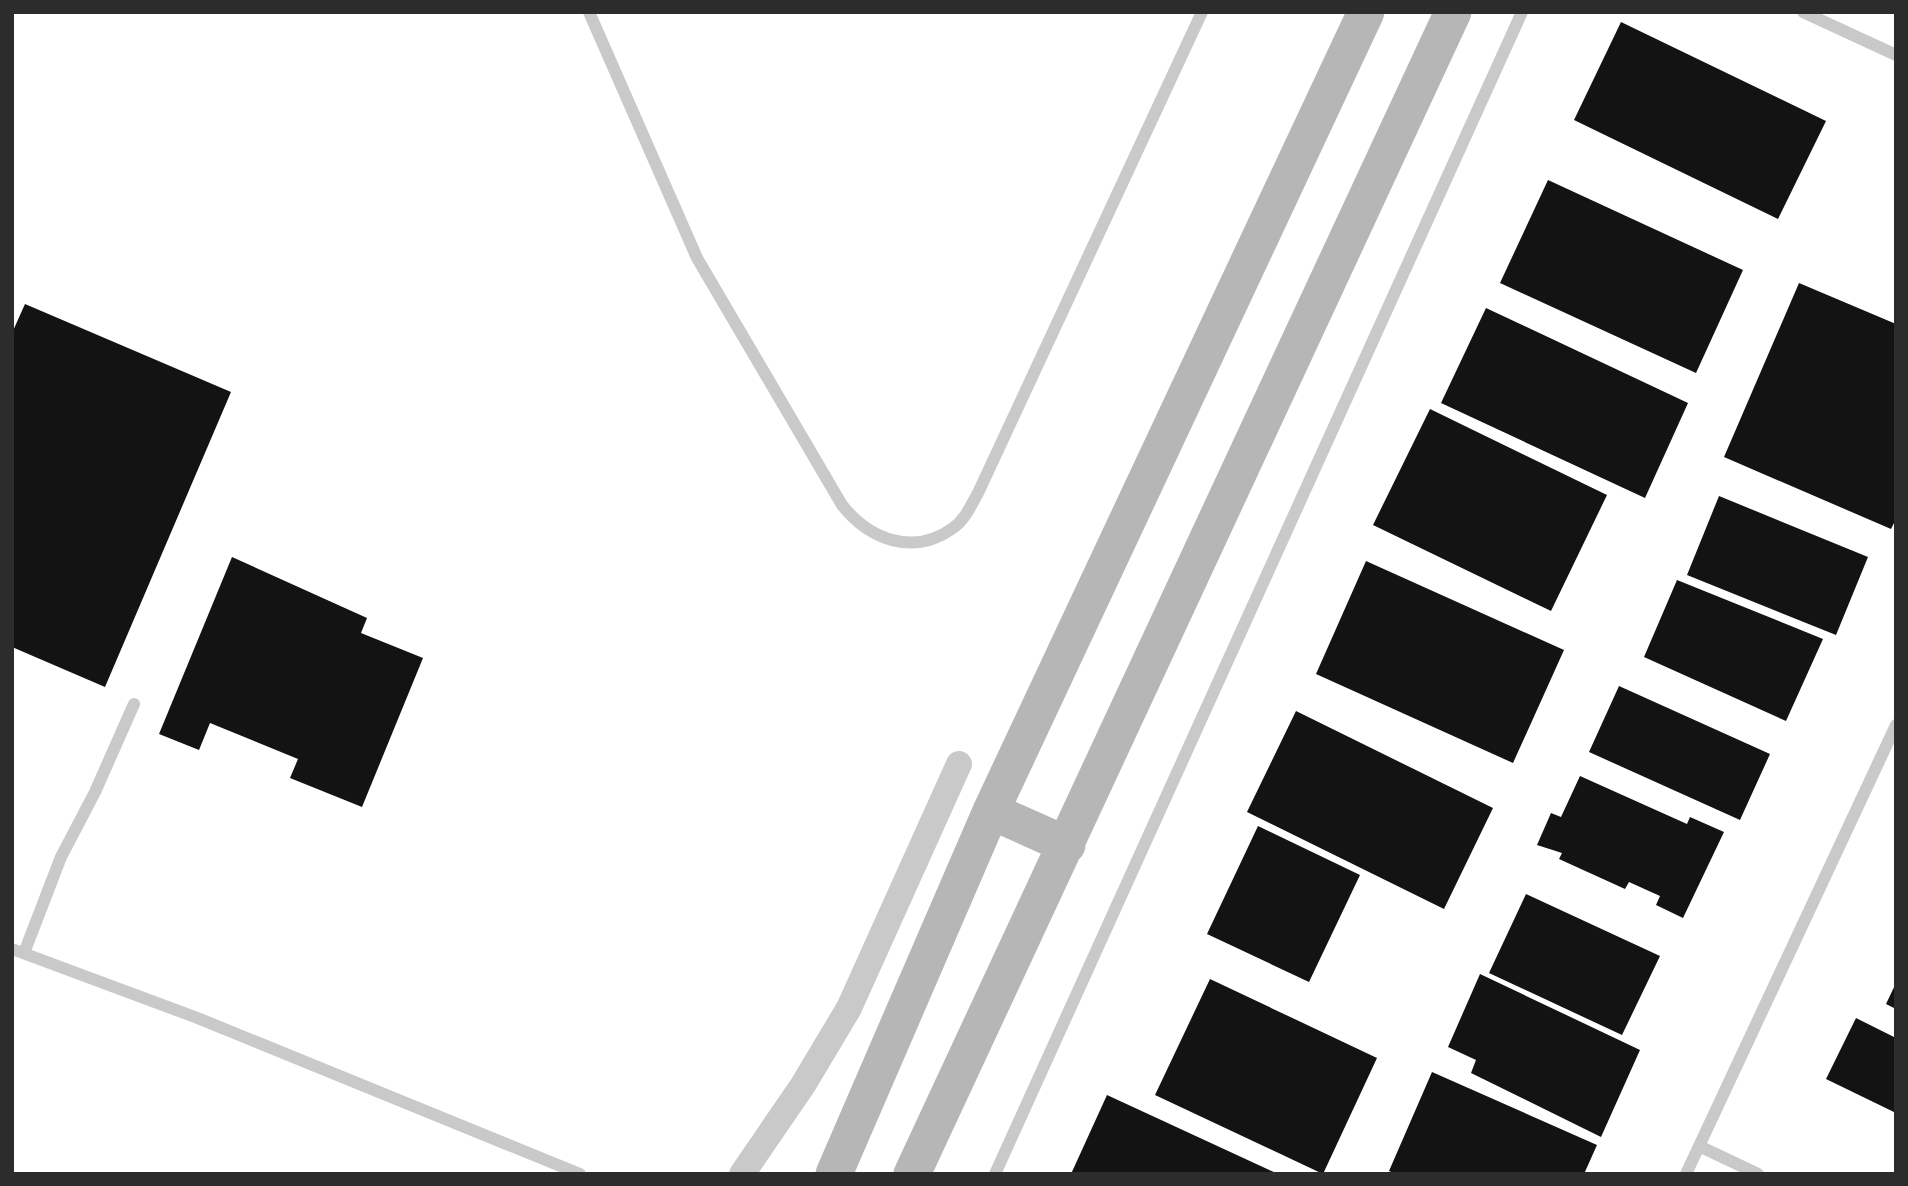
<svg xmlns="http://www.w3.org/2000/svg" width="1908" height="1186" font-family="Cabin,sans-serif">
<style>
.building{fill:#131313}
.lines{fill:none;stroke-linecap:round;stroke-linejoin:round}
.lane{stroke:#c9c9c9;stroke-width:12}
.street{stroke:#c9c9c9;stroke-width:26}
.secondary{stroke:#b6b6b6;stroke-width:37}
</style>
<rect width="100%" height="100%" fill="#fff"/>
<path class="building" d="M1621,22L1826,121L1778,219L1574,120Z
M1548,180L1743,270L1696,373L1500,283Z
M1799,283L1896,324V519L1891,529L1724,457Z
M25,304L231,392L105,687L12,647V333Z
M1486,308L1688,403L1645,498L1441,403Z
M1430,409L1607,495L1551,611L1373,525Z
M1719,496L1868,557L1836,635L1687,575Z
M232,557L367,618L361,633L423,658L362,807L290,778L298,759L210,723L199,750L159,734Z
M1366,561L1564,650L1513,763L1316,674Z
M1677,580L1823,639L1786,721L1644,657Z
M1619,686L1770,754L1740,820L1589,752Z
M1296,711L1493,808L1444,909L1247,812Z
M1580,776L1687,824L1690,817L1724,832L1683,918L1656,905L1660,896L1629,882L1625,889L1559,859L1562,853L1537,845L1551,813L1561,817Z
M1258,826L1360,875L1309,982L1207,934Z
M1526,894L1660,956L1622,1035L1489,973Z
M1480,974L1640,1050L1601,1137L1471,1073L1476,1060L1448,1047Z
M1210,979L1377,1058L1323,1174L1155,1095Z
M1896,983V1009L1886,1004Z
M1856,1018L1896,1038V1113L1826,1079Z
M1432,1072L1597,1145L1584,1174H1396L1389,1171Z
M1107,1095L1278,1174H1071Z"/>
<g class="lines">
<path class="lane" d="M589,12L697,258L842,505C869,539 913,557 953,528C965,520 971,505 978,493L1202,12
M1803,12L1896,55
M12,949L195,1017L580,1174
M24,953L61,857L95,792L134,704
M1699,1146L1758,1174
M995,1174L1522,12
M1686,1174L1896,725"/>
<path class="street" d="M742,1174L803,1085L849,1008L959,764"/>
<path class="secondary" d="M991,811L1067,845
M834,1174L991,811L1366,12
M912,1174L1453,12"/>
</g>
<rect width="1908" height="1186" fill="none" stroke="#2c2c2c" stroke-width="28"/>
</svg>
